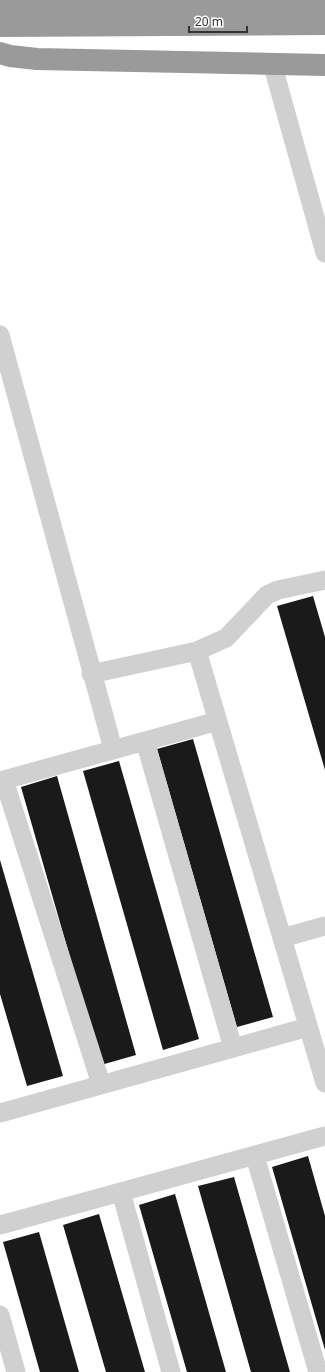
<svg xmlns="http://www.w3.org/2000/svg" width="325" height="1372" font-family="'Noto Sans',sans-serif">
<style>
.building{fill:#1a1a1a}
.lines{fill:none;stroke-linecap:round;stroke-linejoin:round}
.minor{stroke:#d0d0d0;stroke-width:19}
.highway{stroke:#9a9a9a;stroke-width:22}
</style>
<rect width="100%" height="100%" fill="#fff"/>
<path class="building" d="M313,596L325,637V770L277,606Z
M193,739L273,1017L237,1027L157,749Z
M119,761L199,1039L163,1050L83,771Z
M57,776L136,1055L101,1065L21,787Z
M0,860L63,1076L27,1086L0,994Z
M308,1156L325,1216V1350L272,1167Z
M234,1177L290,1372H251L198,1186Z
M175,1194L226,1372H187L139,1205Z
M99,1214L145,1372H106L63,1225Z
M39,1232L79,1372H40L3,1242Z"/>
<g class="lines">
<path class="minor" d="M272,63L325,253
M0,335L113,749
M197,651L325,1083
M91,674L197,651L226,638L267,595L278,590L325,580
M145,741L233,1048
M4,780L101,1084
M0,781L218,721
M282,938L325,926
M0,1113L308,1027
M255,1156L318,1372
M121,1192L171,1372
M0,1225L325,1136
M0,1315L16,1372"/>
<path class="highway" d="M0,5L325,3
M0,26L325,24
M0,53L10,56L37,59L325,65"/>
</g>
<path d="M189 26v6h58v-6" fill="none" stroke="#333333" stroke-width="2"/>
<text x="195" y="26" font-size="12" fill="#333333" stroke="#ffffff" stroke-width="3" paint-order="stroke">20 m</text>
</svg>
